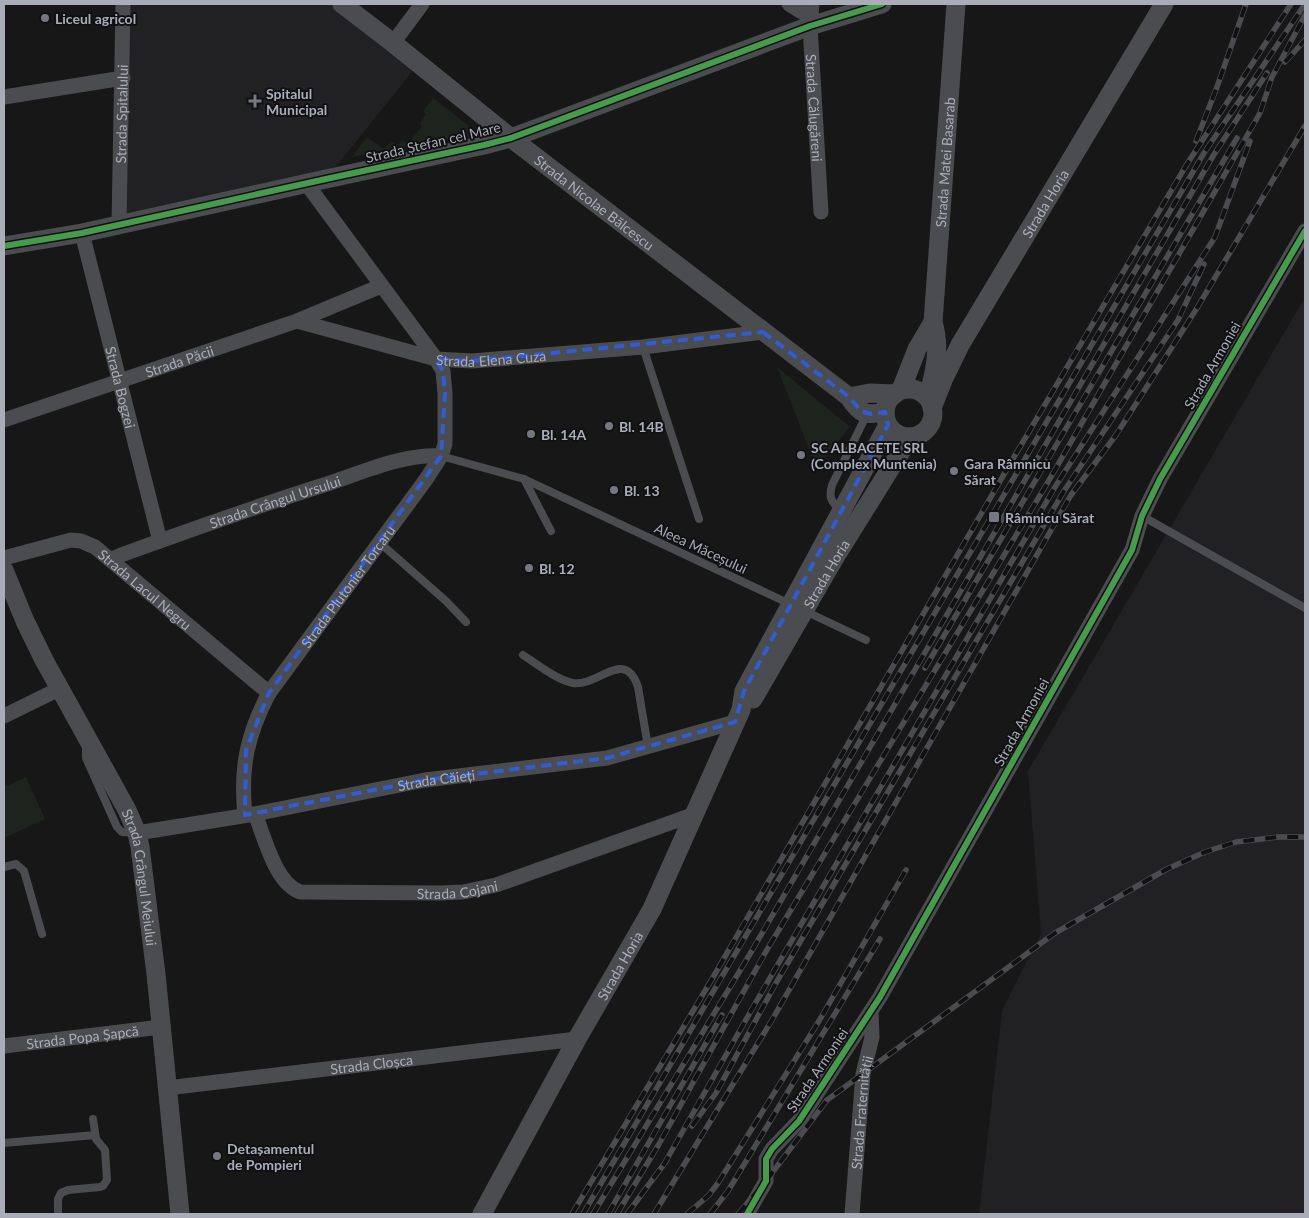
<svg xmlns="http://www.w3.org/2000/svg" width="1309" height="1218" font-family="Lato,sans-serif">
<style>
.built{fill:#212123}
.green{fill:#1d241e}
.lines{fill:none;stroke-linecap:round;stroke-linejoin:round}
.service{stroke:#4b4c50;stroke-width:8}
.minor{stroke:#4b4c50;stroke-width:15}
.tertiary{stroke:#4b4c50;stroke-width:19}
.rail-casing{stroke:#4b4c4f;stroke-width:5.5}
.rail{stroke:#111113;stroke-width:4;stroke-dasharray:11;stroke-linecap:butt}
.cycleway-casing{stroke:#111113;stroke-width:9}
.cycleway{stroke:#469c4c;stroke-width:6}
.marked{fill:none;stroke:#325cd3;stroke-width:4;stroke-dasharray:10 6;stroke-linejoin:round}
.poi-dot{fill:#757880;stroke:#111113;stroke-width:2}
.labels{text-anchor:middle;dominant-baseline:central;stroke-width:4;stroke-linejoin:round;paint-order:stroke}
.poi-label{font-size:14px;font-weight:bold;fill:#a8adb8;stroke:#111113;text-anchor:start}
.street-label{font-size:14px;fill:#a8adb8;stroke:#111113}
</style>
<rect width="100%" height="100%" fill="#171717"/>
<path class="built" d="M123,4H342L419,63L326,179L119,224Z
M1305,297V1214H979L1002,1011L1041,933L1028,771Z"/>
<path class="green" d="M433,98L477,132V135L352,157L367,137L384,149L391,141L398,146L402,140L408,144L422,126L420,124L426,114L423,111Z
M777,367L850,427L816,467Z
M26,777L45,819L4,838V787Z"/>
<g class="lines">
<path class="service" d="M643,347L699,519
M441,456L524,479L790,604
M524,479L551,531
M841,512C832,501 828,499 832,485L867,414
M1142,516L1305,608
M380,543L446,601L466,622
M805,611L866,640
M523,655C537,664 557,680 573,683C598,687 625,647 638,687L648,747
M90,746L86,750V758L117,827L122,832L136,833
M4,867L16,864L24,871L42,934
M4,1143L95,1135
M58,1214V1199L61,1193L68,1190L100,1187L103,1186L107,1180L105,1150L96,1139L93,1119"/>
<g class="minor">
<path d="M789,4L812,18"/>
<path id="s1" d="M812,4L810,26L821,212"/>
<path d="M393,43L422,4"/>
<path d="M4,97L123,78"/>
<path id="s2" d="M306,183L436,359L472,361L643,347L763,332"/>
<path id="s3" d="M119,224L123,4"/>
<path id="s4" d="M82,233L160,541"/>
<path id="s5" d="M4,420L297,321L381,286"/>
<path id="s6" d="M4,558L71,540L81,541L95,547L269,693"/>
<path id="s7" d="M110,560L121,555C190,530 260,505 330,483C366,471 403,454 441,456"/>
<path d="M4,716L59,689"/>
<path id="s8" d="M255,814C265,838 275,883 300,892L441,893L463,892L496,885L695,814"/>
<path id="s9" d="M245,815C240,768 247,735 269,693L427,478L441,456L445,444V393L443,371L436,359L297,321"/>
<path id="s10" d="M137,833L255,814L425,780L607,758L735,722"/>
<path id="s11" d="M4,1046L161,1027"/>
<path id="s12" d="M167,1088L577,1039"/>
<path d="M747,1214L766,1181V1159L772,1149L799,1121L880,997L1132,550L1142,516L1160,479L1305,231"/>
<path id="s13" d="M852,1214L863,1074L872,1037L871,1011"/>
</g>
<g class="tertiary">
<path id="s14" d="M342,4L393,43L511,138L849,397C860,414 865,416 885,412"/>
<path d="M4,246L82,233L326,179L484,145L511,138L810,26L882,4"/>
<circle cx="909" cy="413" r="24"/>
<path d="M901,390L917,349L933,322"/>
<path id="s15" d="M930,390C936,366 940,346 933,322L956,4"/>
<path d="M849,397L870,393L895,394"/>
<path id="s16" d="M932,408L944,378L960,345L1164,4"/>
<path id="s17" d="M4,570L25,621L44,660L127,810L137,833L140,847L156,974L180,1214"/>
<path id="s18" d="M753,699L834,559L910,437"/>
<path id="s19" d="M482,1214L577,1039L652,909L741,710L744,691L888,425"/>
</g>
<defs>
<path id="rail" d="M1285,62L1305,40
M1196,141L1217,87L1246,4
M925,668L1237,138
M692,1126L716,1093L776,983L1064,491L1178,320L1204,264
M663,1166L756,1002L1055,487L1215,237L1250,141
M572,1214L712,979L1014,457L1187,164L1291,4
M583,1214L1204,153L1305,4
M593,1214L750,954L1213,156L1267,73
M608,1214L722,1015
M617,1214L659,1144L765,953L1048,482L1260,113L1272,77L1305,15
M627,1214L667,1160
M654,1214L772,1020L1071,495L1116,435L1197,308L1305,126
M687,1214L709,1195L718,1183L819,1021L906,870
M710,1214L728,1191L880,939
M738,1214L766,1181L827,1100L1055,933L1167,869L1205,852L1236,842L1278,837H1305"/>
</defs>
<use href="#rail" class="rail-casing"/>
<use href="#rail" class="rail"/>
<defs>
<path id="cycleway" d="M4,246L82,233L326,179L484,145L511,138L810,26L882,4
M747,1214L766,1181V1159L772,1149L799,1121L880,997L1132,550L1142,516L1160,479L1305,231"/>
</defs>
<use href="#cycleway" class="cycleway-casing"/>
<use href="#cycleway" class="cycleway"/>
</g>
<path class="marked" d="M763,332L849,397L861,411L871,414L885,412L888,425L744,691L735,722L607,758L425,780L245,815L246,750L269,693L441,456L445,393L443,371L436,359L472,361Z"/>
<g class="poi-dot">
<circle cx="45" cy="18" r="5"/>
<path d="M252.5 93.5h5v5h5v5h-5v5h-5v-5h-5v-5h5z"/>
<circle cx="609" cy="426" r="5"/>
<circle cx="531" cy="434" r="5"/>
<circle cx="801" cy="455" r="5"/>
<circle cx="954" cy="471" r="5"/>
<circle cx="614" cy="490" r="5"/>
<rect x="988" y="511" width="12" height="12" rx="2.5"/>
<circle cx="529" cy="568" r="5"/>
<circle cx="217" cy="1156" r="5"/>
</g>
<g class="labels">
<g class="poi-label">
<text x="55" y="18">Liceul agricol</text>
<text x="266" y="93">Spitalul<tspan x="266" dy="16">Municipal</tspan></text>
<text x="619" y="426">Bl. 14B</text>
<text x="541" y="434">Bl. 14A</text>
<text x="811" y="447">SC ALBACETE SRL<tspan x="811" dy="16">(Complex Muntenia)</tspan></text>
<text x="964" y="463">Gara Râmnicu<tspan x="964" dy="16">Sărat</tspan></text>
<text x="624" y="490">Bl. 13</text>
<text x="1005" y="517">Râmnicu Sărat</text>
<text x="539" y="568">Bl. 12</text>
<text x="227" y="1148">Detașamentul<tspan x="227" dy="16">de Pompieri</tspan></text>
</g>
<g class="street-label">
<text stroke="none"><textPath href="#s1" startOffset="104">Strada Călugăreni</textPath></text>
<text stroke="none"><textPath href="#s3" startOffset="110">Strada Spitalului</textPath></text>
<text transform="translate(433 142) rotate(-13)">Strada Ștefan cel Mare</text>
<text stroke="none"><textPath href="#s15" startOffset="229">Strada Matei Basarab</textPath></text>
<text stroke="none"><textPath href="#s14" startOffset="321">Strada Nicolae Bălcescu</textPath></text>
<text stroke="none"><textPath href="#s16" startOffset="234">Strada Horia</textPath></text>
<text stroke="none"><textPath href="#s2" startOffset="274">Strada Elena Cuza</textPath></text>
<text stroke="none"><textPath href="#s5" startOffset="185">Strada Păcii</textPath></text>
<text transform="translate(1212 365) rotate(-60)">Strada Armoniei</text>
<text stroke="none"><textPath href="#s4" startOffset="159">Strada Bogzei</textPath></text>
<text stroke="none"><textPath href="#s7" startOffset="175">Strada Crângul Ursului</textPath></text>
<text transform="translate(701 548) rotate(25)">Aleea Măceșului</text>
<text stroke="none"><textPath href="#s18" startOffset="145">Strada Horia</textPath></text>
<text stroke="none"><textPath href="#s9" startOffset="259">Strada Plutonier Torcaru</textPath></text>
<text stroke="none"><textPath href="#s6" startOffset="160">Strada Lacul Negru</textPath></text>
<text transform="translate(1021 722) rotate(-61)">Strada Armoniei</text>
<text stroke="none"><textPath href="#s10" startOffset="304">Strada Căieți</textPath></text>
<text stroke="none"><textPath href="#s17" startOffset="339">Strada Crângul Meiului</textPath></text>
<text stroke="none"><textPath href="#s8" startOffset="250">Strada Cojani</textPath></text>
<text stroke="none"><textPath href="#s19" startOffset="284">Strada Horia</textPath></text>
<text stroke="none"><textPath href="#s11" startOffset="79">Strada Popa Șapcă</textPath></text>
<text stroke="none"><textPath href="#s12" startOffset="206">Strada Cloșca</textPath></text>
<text transform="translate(817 1070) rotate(-56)">Strada Armoniei</text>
<text stroke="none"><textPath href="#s13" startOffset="102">Strada Fraternității</textPath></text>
</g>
</g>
<rect width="1309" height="1218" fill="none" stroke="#a8adb8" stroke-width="10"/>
</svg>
